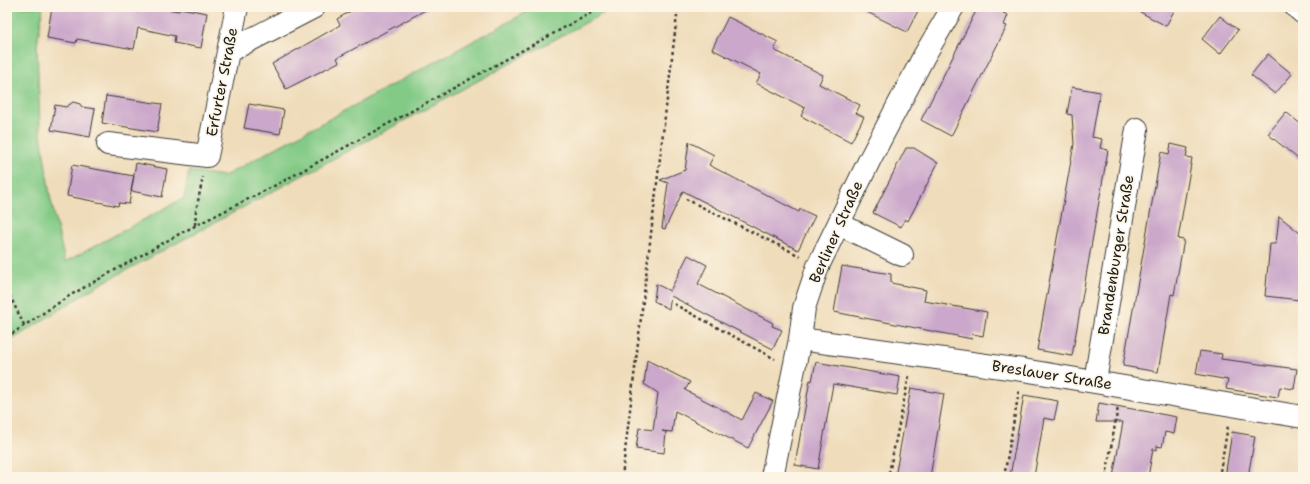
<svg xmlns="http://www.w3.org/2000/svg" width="1310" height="484" font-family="'Shantell Sans',sans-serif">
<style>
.green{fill:#82ca86;stroke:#4f7351}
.building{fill:#cba7cb}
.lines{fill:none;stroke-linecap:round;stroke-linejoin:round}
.minor-casing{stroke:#3c3934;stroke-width:24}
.path{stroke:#3c3934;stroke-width:2.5;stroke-dasharray:3 3;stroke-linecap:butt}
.minor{stroke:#fff;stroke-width:22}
.labels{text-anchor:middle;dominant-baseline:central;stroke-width:3.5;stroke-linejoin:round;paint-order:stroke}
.street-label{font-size:15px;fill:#1c1c1c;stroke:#fcf5e5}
</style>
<rect width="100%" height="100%" fill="#fcf5e5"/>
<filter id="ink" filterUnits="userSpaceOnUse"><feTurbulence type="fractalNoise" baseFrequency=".025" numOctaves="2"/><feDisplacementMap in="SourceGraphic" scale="8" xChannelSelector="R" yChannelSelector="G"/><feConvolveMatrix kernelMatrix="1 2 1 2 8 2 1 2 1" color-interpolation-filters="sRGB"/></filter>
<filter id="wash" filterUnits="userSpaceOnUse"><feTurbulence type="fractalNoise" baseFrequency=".012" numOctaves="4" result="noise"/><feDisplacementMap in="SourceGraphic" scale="16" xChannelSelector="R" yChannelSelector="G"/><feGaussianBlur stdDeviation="0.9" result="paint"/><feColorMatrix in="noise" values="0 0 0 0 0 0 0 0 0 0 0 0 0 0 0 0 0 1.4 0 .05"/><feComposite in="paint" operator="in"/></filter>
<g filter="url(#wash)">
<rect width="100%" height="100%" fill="#efdcba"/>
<path class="green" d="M7,7H43L37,46L40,127L50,196L65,262L184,198L189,171L224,176L536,7H615L97,286L7,343Z"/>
<g id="blocks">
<path class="building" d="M52,7H106L139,12L140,8L150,10L151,7H153L179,11L180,8L207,13L201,48L174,43L175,36L138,28L134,49L77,39L76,43L47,38Z
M358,7H431L337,58L339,62L286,89L272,64L340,25L337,19Z
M857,7H920L907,32Z
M978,7H1006L1003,13L1008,15L1004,25L1007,26L951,136L921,120Z
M1131,7H1176L1166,26Z
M1220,16L1238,30L1220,54L1202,39Z
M728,17L778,42L774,50L823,75L819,84L860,105L856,113L864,117L851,142L801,116L805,108L756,83L761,74L712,49Z
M1268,54L1292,74L1275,94L1251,75Z
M1072,87L1100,92L1092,137L1102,139L1100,148L1108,150L1072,356L1037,350L1074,144L1072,115L1067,114Z
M106,96L162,104L157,132L102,123Z
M73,102L80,104L82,107L95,109L90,137L51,130L55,105L66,107Z
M249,104L284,110L280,134L244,128Z
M1286,112L1303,126V163L1268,134Z
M689,142L714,155L709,165L799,212L800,209L815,216L798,250L683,191L665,229L662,228L668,183L660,180L685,170Z
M1171,144L1188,148L1186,157L1192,158L1178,239L1184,240L1174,295L1171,294L1158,372L1123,366L1161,152L1169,154Z
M906,148H914L938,163L908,221L905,219L901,227L873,213Z
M136,163L167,169L162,197L131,191Z
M72,165L134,176L129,204L119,203L118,206L67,196Z
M1279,216L1301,234L1299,247H1303V273L1300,300L1265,296L1270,244H1276Z
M688,255L707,265L698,284L773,323L772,326L782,330L773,349L671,296L669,309L654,301L656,284L670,291Z
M842,266L891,274V283L926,290L924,301L987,312L983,336L973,334L972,339L834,312Z
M1200,351L1222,354L1221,359L1297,369L1294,389L1280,387L1278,397L1226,389L1228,380L1196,374Z
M647,360L690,382L685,390L742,420L756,393L773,401L748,448L675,411L672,432L662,431L666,432L664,453L636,449L639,428L653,430L658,393L644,384Z
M816,362L900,377L897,395L833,384L818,469L795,465L810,380L812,381Z
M911,388L944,394L930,477H895Z
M1024,395L1058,401L1054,420L1044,418L1034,477H1010Z
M1099,403L1177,417L1174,434L1165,432L1162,447L1157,446V450L1153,449L1148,477H1113L1123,422H1096Z
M1232,432L1255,436L1248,477H1225Z"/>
</g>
</g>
<g filter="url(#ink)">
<use href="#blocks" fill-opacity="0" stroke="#3c3934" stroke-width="1"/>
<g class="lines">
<defs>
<path id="minor" d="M1296,7L1303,13
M229,51L314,7
M108,144L207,156L237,7
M839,224L902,255
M800,339L1023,370L1303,417
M1095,381L1137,129
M772,477L800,339L804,308L818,266L870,159L924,56L953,7"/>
</defs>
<use href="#minor" class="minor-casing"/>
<path class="path" d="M7,34L10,7
M686,199L800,256
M195,225L196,211L203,177
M7,290L24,325
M674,304L775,359
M7,337L69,296L181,233L276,185L602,7
M889,473L909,376
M622,477L678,7
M1004,477L1019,391
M1106,477L1118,407
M1219,477L1228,426"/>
<use href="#minor" class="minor"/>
</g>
</g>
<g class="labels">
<g class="street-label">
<text transform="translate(222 82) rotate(-79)">Erfurter Straße</text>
<text transform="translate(836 232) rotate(-66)">Berliner Straße</text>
<text transform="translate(1116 255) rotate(-81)">Brandenburger Straße</text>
<text transform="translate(1052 375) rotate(9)">Breslauer Straße</text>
</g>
</g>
<rect width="1310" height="484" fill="none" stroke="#fcf5e5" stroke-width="24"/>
</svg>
